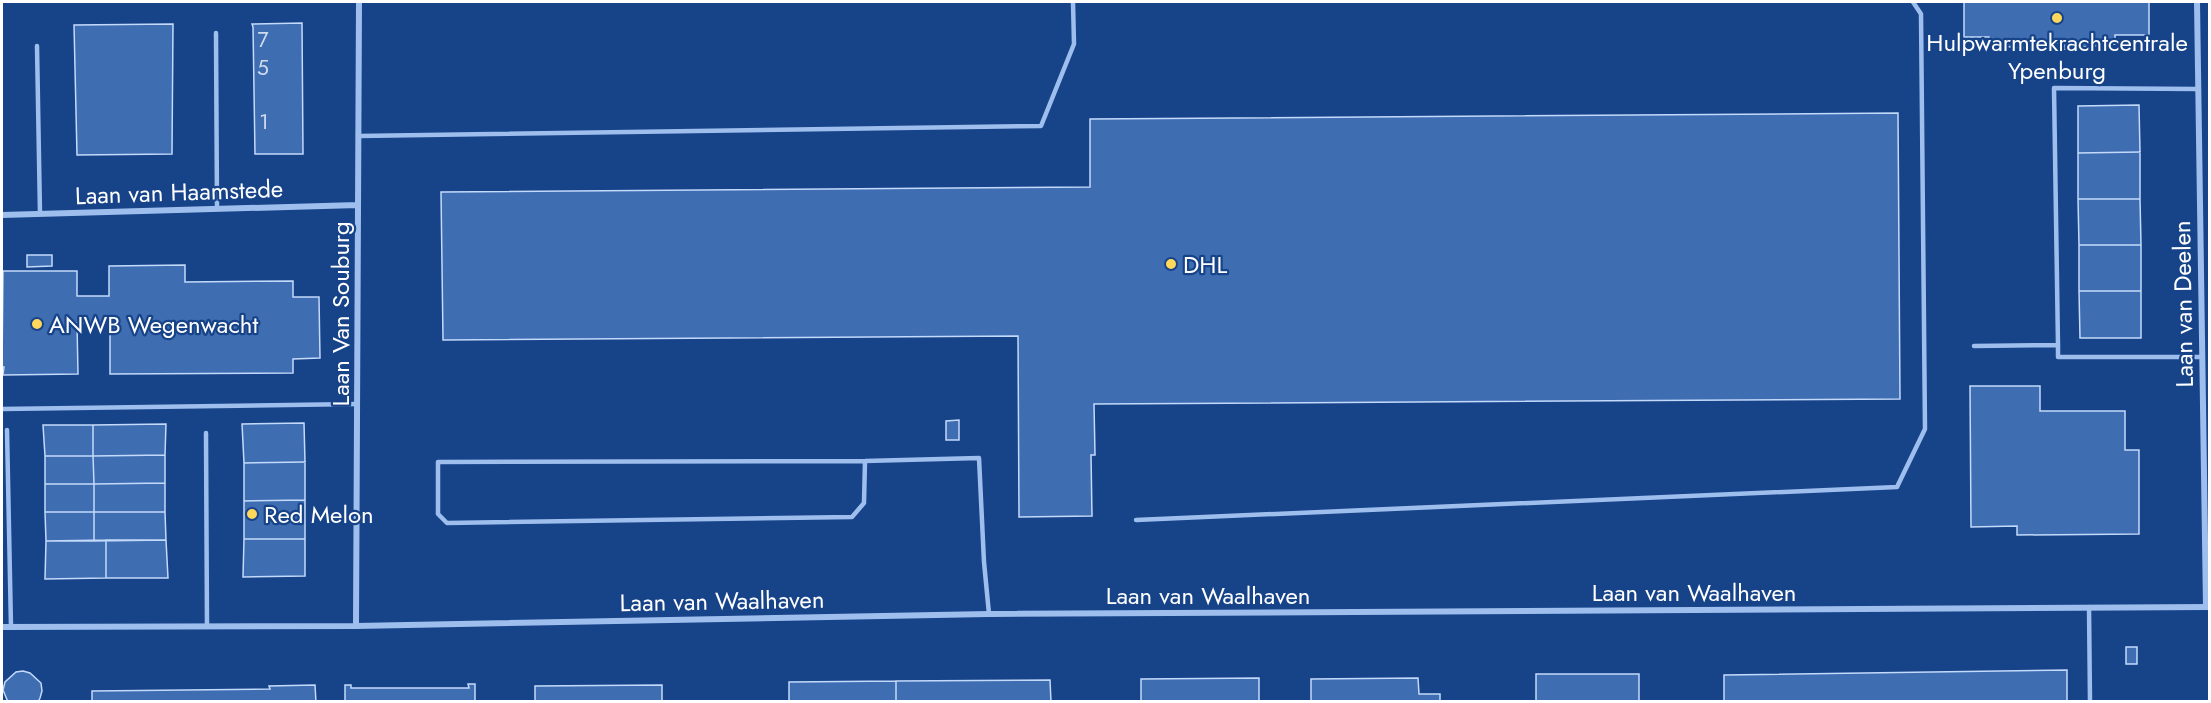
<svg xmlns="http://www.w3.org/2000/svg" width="2211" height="703" font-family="Jost,sans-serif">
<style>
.building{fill:#3f6db2;stroke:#c4dafa;stroke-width:1.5}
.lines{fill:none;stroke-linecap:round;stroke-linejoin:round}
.lane{stroke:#9ebfee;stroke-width:4.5}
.street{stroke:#9ebfee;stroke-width:6}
.poi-dot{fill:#ffd75b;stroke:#174389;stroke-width:2}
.labels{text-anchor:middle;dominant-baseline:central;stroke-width:4.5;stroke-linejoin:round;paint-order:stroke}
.number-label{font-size:21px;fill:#cfdaec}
.poi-label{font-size:24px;fill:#fff;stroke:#174389;text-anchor:start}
.street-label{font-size:24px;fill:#fff;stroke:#174389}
</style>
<rect width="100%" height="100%" fill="#174389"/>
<path class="building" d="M1964,2H2149V35H2115V44L2057,50V48L2064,47V43H2040V48H2046L2047,50L1989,45V37H1964Z
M302,23L303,154H255L253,27L252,24Z
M173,24L172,154L77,155L74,25Z
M2139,105L2140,152L2078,153V106Z
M1898,113L1900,399L1094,404L1095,455H1091L1092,516L1019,517L1018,336L443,340L441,192L1090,187V119Z
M2140,152V199H2078V153Z
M2078,199H2140L2141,245H2079Z
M2079,245H2141V291H2079Z
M27,255H52V266L27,267Z
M185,265V282L293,281V297H319L320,358L293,359V373L110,374V323H77L78,374L3,375L4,367H2L3,271H77V296H109V266Z
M2079,291H2141V338H2080Z
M1970,386H2040V411H2125V450H2139V534L2017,535V526L1971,527Z
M959,420V440H946V421Z
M304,423L305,462L244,463L242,424Z
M166,424L165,455L93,456V425Z
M43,425H93V456H45Z
M165,455V483L94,484L93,456Z
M45,456H93L94,484H45Z
M305,462V500L244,501V463Z
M165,483V512H94V484Z
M45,484H94V512H45Z
M305,500V539H244V501Z
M45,512H94V541H46Z
M94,512H165L166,540L94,541Z
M244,539H305V576L243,577Z
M106,540H166L168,578H106Z
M106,540V578L45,579L46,541Z
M2126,647H2137V664H2126Z
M2067,670V702H1724V675Z
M23,671L30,673L41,683L42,691L40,698L38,702H8L3,690L5,682L16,672Z
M1536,674H1639V702H1536Z
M1259,678V702H1141V679Z
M1418,678L1419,694H1440V702H1311V679Z
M1050,680L1051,702H896V681Z
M896,681V702H789V682Z
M468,684H475V702H345V685H351V688H469Z
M315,685L316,702H92V691L270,689L269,686Z
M662,685V702H535V686Z"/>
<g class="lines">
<path class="lane" d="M216,33L217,209
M37,46L40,214
M2198,89L2054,88L2058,345V357H2202
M358,136L1041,126L1074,44L1073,2
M1974,346L2058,345
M2,409L357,404
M7,430L11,627
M206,433L207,627
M865,461L864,503L852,517L447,523L438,514V462L865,461L979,458L984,562L989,614
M1136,520L1897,487L1925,429L1921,14L1913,2
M2089,607L2090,702"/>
<path class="street" d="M2197,2L2206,607
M2,215L358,205
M356,626L359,2
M2,627L356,626L989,614L2210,607"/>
</g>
<g class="poi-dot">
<circle cx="2057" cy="18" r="6"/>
<circle cx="1171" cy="264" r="6"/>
<circle cx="37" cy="324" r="6"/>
<circle cx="252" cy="514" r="6"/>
</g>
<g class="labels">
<g class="number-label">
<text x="263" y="40">7</text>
<text x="263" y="68">5</text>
<text x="264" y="122">1</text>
</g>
<g class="poi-label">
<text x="2057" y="42" text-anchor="middle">Hulpwarmtekrachtcentrale<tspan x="2057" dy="28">Ypenburg</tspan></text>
<text x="1183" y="264">DHL</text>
<text x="49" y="324">ANWB Wegenwacht</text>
<text x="264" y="514">Red Melon</text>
</g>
<g class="street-label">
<text transform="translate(179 192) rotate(-2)">Laan van Haamstede</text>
<text transform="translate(2183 304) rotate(-91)">Laan van Deelen</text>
<text transform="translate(340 314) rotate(-90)">Laan Van Souburg</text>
<text x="1694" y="592">Laan van Waalhaven</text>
<text x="1208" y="595">Laan van Waalhaven</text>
<text transform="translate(722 601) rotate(-1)">Laan van Waalhaven</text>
</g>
</g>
<rect width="2211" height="703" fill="none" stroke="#ffffff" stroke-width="6"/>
</svg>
